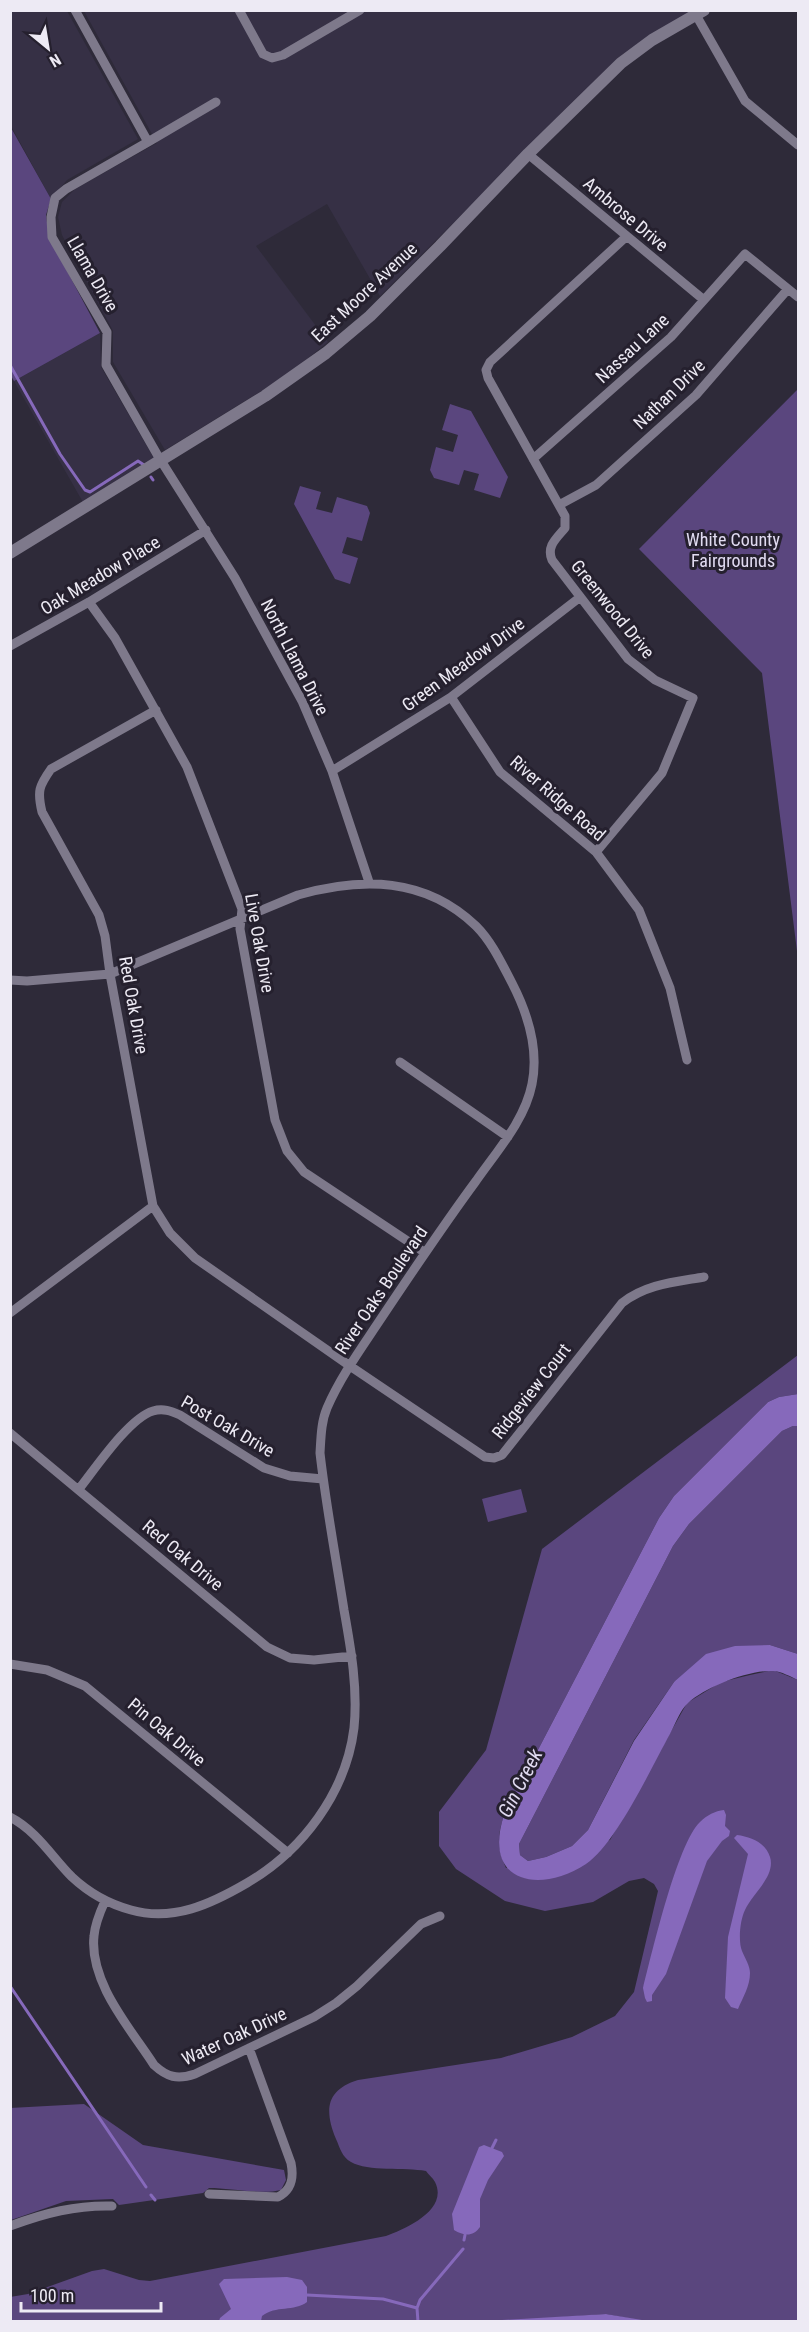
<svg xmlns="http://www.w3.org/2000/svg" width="809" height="2332" font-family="'Roboto Condensed',sans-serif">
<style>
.built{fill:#363045}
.green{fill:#5a467e}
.water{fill:#8669bb}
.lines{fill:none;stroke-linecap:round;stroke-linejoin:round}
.stream{stroke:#8669bb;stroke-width:3}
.minor{stroke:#7e798b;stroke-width:9}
.tertiary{stroke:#7e798b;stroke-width:12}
.labels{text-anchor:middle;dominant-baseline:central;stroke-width:6;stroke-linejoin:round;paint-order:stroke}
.street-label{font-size:18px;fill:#edeaf4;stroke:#25202e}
.park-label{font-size:18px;fill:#e1dbf1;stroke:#25202e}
.water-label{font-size:20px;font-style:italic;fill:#e1dbf1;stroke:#25202e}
</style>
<rect width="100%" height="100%" fill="#2e2a39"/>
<path class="built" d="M10,11H67L138,139L67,180L51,199L11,126Z
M84,11H691L623,54L380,296L327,204L256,246L328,342L296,368L263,390L165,450L113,362V331L62,235L58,217L62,202L75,189L157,143Z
M100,333L101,367L155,460L84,504L14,381Z"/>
<path class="green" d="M10,126L51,199L46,215L49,237L100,333L14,381L10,374Z
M798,331V959L762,673L639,549L798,389Z
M450,404L471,411L508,477L500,498L474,490L479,474L464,470L459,485L434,478L430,470L436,447L453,452L458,435L442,430Z
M300,486L321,492L316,509L332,513L337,497L367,506L370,513L362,541L347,537L342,553L358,558L350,584L335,579L294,504Z
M798,1355V1394L779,1397L768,1402L674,1496L659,1518L504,1815C497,1838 497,1847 506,1868L610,1840L687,1703L721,1682L750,1675L773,1670L798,1680V2321L648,2322L606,2314L495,2322H11L10,2297L28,2294L92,2271L104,2269L139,2280L150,2281L386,2236C405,2229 449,2210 435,2182C433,2178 428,2174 426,2171C405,2167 368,2172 351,2162C342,2157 340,2148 336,2139C324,2110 326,2090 358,2080L501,2058L572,2037L615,2016L634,1992L658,1891L654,1884L644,1878L629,1881L593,1902L545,1911L505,1901L456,1869L439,1846V1812L486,1750L542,1549Z
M793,1426H798V1654L770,1645L674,1682L634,1740L588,1830L572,1846L546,1857L528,1861L520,1855L519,1844L673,1546L689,1524L782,1431Z
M521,1489L527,1512L488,1522L482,1499Z
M84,2104L143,2145L284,2170L286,2180L281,2190C261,2195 231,2188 209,2188L203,2193L119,2205L113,2199L66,2201L11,2220L10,2108Z"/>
<path class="water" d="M798,1394V1426H793L782,1431L689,1524L673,1546L519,1844L520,1855L528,1861L546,1857L572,1846L588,1830L634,1741L674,1682L706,1654L735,1646L770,1645L798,1654V1680C791,1677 781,1671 773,1671C748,1670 706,1687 688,1703C680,1710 675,1725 670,1734C651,1768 616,1844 586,1864C538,1895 482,1882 504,1815L659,1518L674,1496L768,1402L779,1397Z
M724,1810L726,1815L725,1826L730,1831L729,1836L722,1841L707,1861L666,1974L652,1995V2001L647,2002L645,1998L643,1988C652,1953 677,1844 700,1822C707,1815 715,1811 724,1810Z
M737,1835C751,1837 765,1842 770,1857C776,1876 752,1894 745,1910C740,1920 738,1941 742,1951C745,1958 750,1966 750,1973C750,1986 743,1997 738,2009L731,2007L725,1998L728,1937L748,1854L734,1838Z
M484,2145L502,2152L504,2156L488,2180L480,2199V2227C473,2237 464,2236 454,2230L452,2214L479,2147Z
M287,2277L302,2280L307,2287V2302C294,2312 276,2305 262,2316L261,2321H219L220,2318L231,2309L219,2284L224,2279Z
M606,2314L648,2321H496L502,2320Z"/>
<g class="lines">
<path class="stream" d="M10,365L60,454L85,490L90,492L138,461L144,465
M151,477L153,480
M10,1986L146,2187
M492,2148L496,2140
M151,2195L155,2200
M464,2240L465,2235
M307,2295L383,2299L417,2308
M418,2322L417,2308L420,2300L463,2249"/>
<path class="minor" d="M75,10L148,142L66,189L55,198L51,217L52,237L107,332L106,365L158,456L235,578L302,701L332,771L369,882
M239,10L263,54L272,58L283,55L360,10
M696,15L745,101L798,145
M148,142L216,102
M528,154L704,300
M533,459L671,337L745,254L798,297
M559,505L596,485L696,395L788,289
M89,602L115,638L187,767L242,909L240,929L275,1120L287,1151L304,1172L424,1252
M10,646L89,602L206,530
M451,697L500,772L596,852L639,910L670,988L687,1060
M156,710L51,769C39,786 37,791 42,812L99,915L105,936L110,974L153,1206L170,1233L195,1258L350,1366L485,1457L494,1458L502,1455L622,1303C646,1284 675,1282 704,1277
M332,771L451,697L579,598
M596,852L662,773L693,698L655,680L628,659L552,560C546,546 557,538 565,528V516L488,378L486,370L490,362L627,236
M10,980L27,981L110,974L298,895C362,877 425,877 476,926C492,942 502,964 512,983C528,1014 539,1049 532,1084C525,1120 497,1151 476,1181C442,1227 410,1275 378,1323C360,1350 340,1378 327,1408C321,1422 321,1438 320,1453C326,1506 336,1558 344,1610C351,1649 358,1689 354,1728C346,1793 302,1851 247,1883C211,1904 173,1922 131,1910C109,1904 89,1893 72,1877C52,1857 37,1831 10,1817
M400,1062L508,1137
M10,1313L153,1206
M10,1433L267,1647L290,1658L314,1660L352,1656
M79,1489C95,1469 129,1418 153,1411C163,1408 171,1411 180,1415L264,1468L290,1476L323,1479
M10,1664L47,1670L85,1686L288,1853
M105,1901C100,1912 95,1924 94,1936C89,1982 130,2028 154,2065C167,2077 177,2080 195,2074L314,2017L336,2003L357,1986L421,1924L440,1916
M209,2194L278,2197C292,2190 294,2178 291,2163L249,2048
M10,2226C45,2213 76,2205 112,2206"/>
<path class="tertiary" d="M10,553L265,396L326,353L370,316L440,246L528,154L621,63L652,40L704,10"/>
</g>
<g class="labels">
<g class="street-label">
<text transform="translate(626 214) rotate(40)">Ambrose Drive</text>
<text transform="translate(93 274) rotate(60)">Llama Drive</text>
<text transform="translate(364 292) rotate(-43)">East Moore Avenue</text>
<text transform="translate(632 348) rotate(-43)">Nassau Lane</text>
<text transform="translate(669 394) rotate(-44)">Nathan Drive</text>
<text transform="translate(100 575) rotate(-31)">Oak Meadow Place</text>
<text transform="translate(613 609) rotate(51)">Greenwood Drive</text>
<text transform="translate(295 657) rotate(63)">North Llama Drive</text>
<text transform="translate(463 664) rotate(-36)">Green Meadow Drive</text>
<text transform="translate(558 798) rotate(41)">River Ridge Road</text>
<text transform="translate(260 943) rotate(80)">Live Oak Drive</text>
<text transform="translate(134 1005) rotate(80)">Red Oak Drive</text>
<text transform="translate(381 1290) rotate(-56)">River Oaks Boulevard</text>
<text transform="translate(531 1391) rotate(-52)">Ridgeview Court</text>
<text transform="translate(228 1426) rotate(30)">Post Oak Drive</text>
<text transform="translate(183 1555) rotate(40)">Red Oak Drive</text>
<text transform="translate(167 1732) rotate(40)">Pin Oak Drive</text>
<text transform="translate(234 2036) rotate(-25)">Water Oak Drive</text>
</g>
<g class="park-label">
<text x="733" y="539">White County<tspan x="733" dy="21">Fairgrounds</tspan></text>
</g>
<g class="water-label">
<text transform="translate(520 1783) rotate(-63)">Gin Creek</text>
</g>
</g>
<rect width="809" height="2332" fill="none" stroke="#edeaf4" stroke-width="24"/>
<g transform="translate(48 48) rotate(150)" stroke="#25202e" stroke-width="4.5" paint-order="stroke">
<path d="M0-4.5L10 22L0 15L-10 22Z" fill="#edeaf4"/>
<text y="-9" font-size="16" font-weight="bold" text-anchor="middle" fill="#edeaf4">N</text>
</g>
<path d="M21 2302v9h140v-9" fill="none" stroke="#edeaf4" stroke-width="3"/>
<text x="30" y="2302" font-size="18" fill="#edeaf4" stroke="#25202e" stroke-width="4.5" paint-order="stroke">100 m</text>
</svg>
